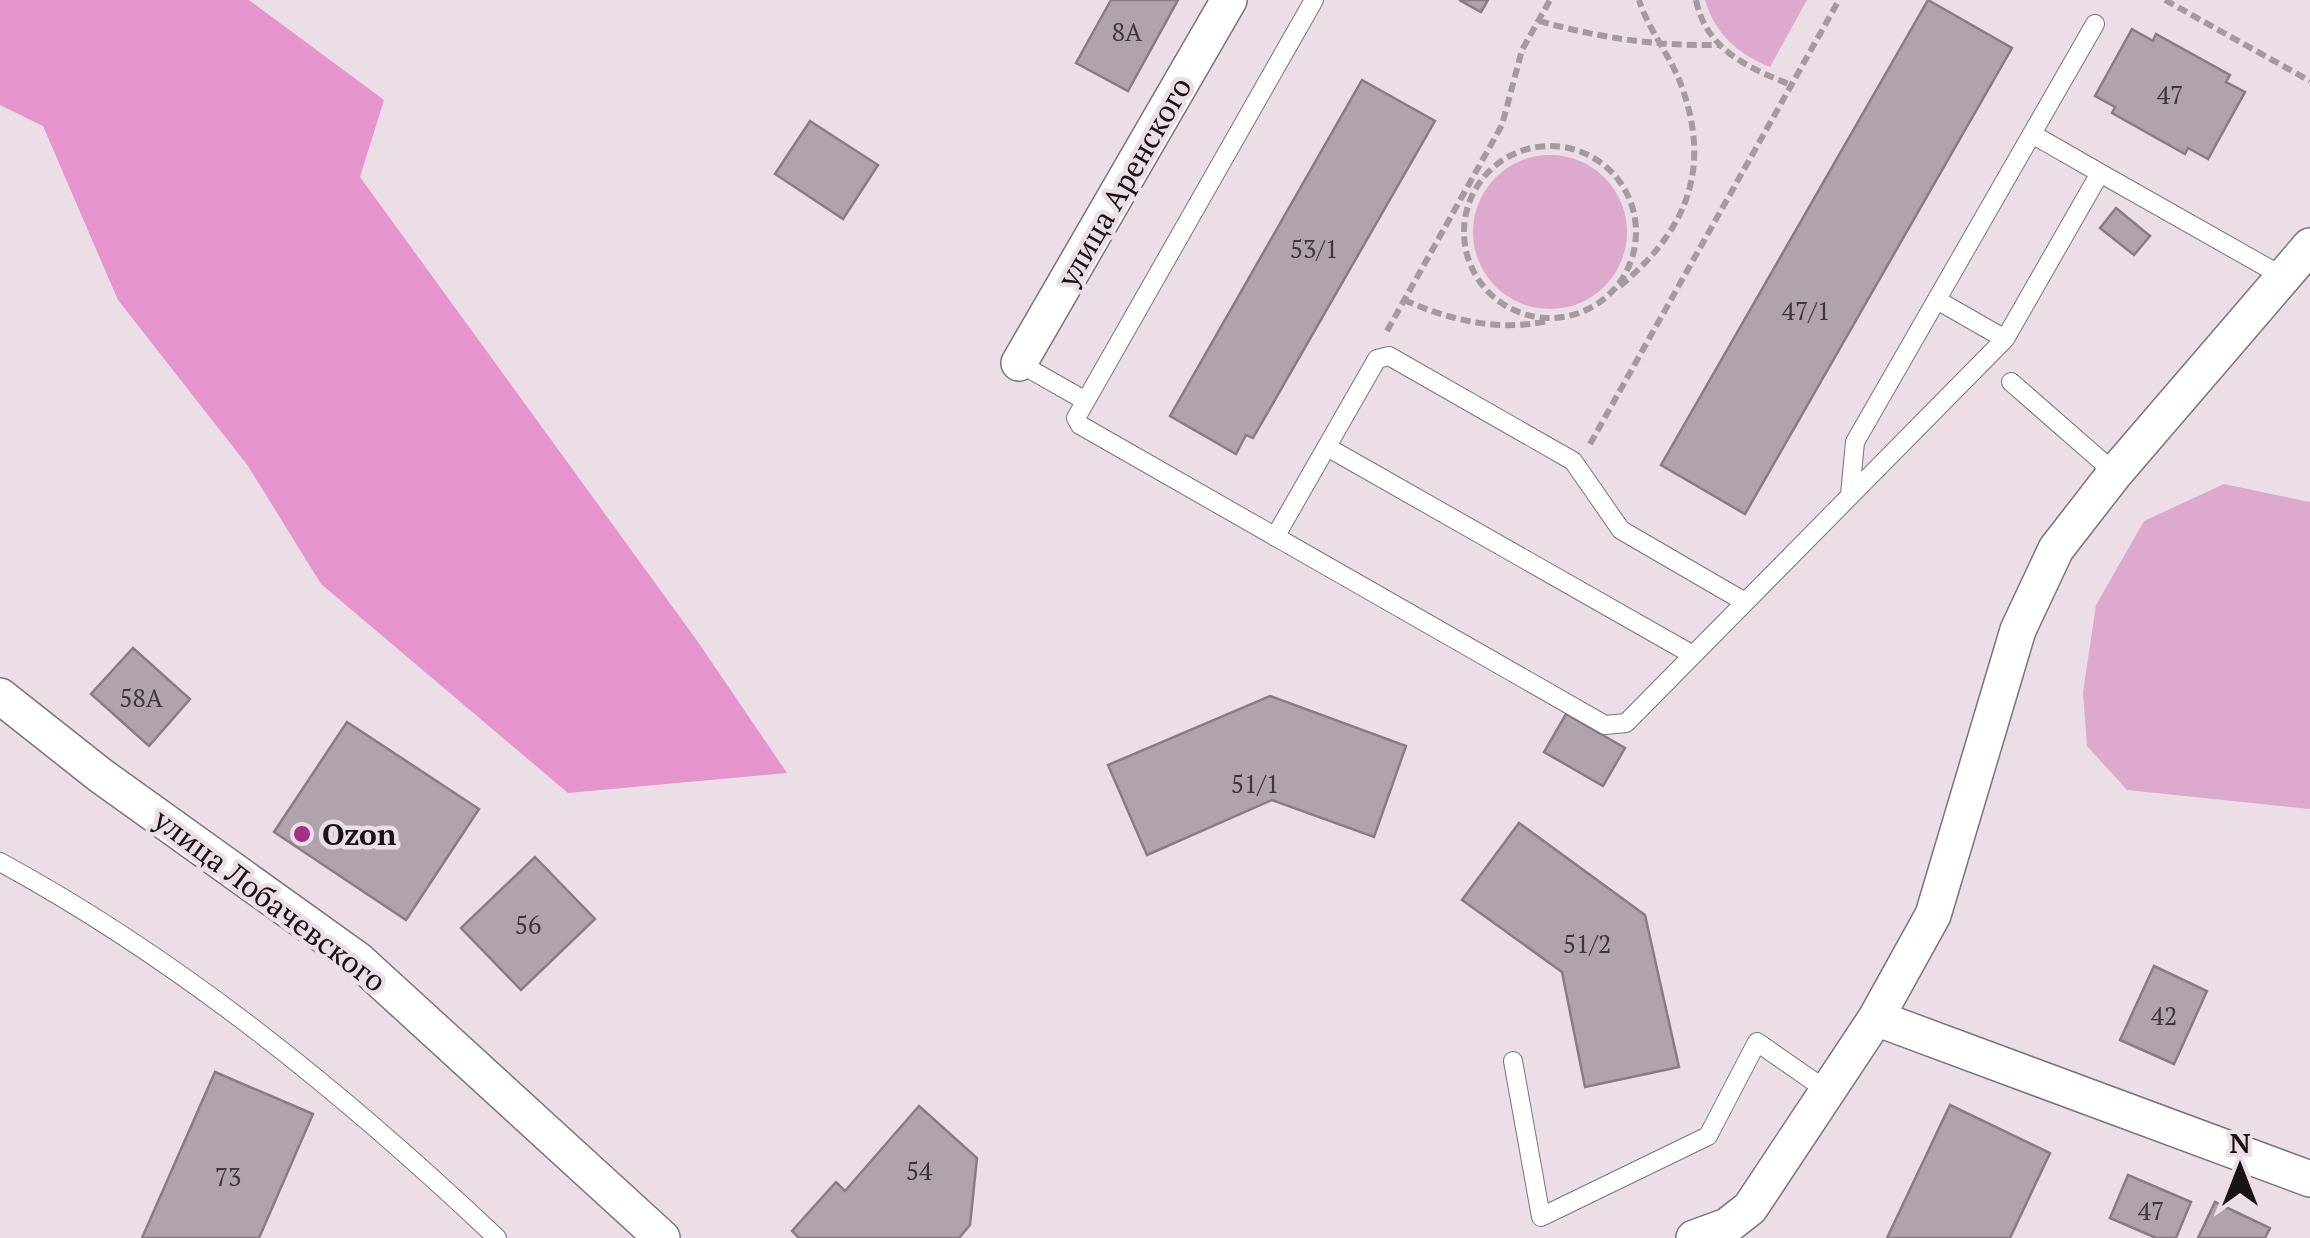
<svg xmlns="http://www.w3.org/2000/svg" width="2310" height="1238" font-family="'PT Serif',serif">
<style>
.green{fill:#ddaacd}
.forest{fill:#e694ce}
.building{fill:#b0a3ab;stroke:#897d85;stroke-width:2.5}
.lines{fill:none;stroke-linecap:round;stroke-linejoin:round}
.lane-casing{stroke:#7e727a;stroke-width:20}
.street-casing{stroke:#7e727a;stroke-width:38}
.path{stroke:#a59aa1;stroke-width:6;stroke-dasharray:10 5;stroke-linecap:butt}
.lane{stroke:#fff;stroke-width:18}
.street{stroke:#fff;stroke-width:35}
.poi-dot{fill:#a4308a;stroke:#ecdee7;stroke-width:4}
.labels{text-anchor:middle;dominant-baseline:central;stroke-width:9;stroke-linejoin:round;paint-order:stroke}
.number-label{font-size:25px;fill:#3e373b}
.street-label{font-size:30px;fill:#181316;stroke:#ecdee7}
.poi-label{font-size:30px;font-weight:bold;fill:#181316;stroke:#ecdee7;text-anchor:start}
</style>
<rect width="100%" height="100%" fill="#ecdee7"/>
<path class="green" d="M1705,0H1807L1770,67C1738,54 1715,34 1705,0Z
M1473 232a77 77 0 1 1 154 0a77 77 0 1 1-154 0Z
M2224,484L2310,502V809L2127,790L2087,746L2083,692L2096,605L2144,521Z"/>
<path class="forest" d="M0,0H249L384,100L360,177L698,642L787,773L568,793L321,584L248,466L118,300L43,126L0,105Z"/>
<path class="building" d="M1111,0H1178L1128,91L1076,63Z
M1459,0H1488L1481,12Z
M1928,0L2012,48L1745,514L1661,465Z
M2132,29L2153,41L2156,34L2230,75L2226,82L2245,92L2208,159L2188,148L2185,154L2112,113L2115,107L2095,96Z
M1362,80L1435,121L1253,438L1246,435L1236,454L1170,416Z
M810,121L878,165L843,219L775,174Z
M2116,208L2150,236L2134,255L2100,228Z
M133,648L190,699L149,746L91,694Z
M1270,696L1406,746L1374,837L1272,800L1147,855L1108,765Z
M1566,714L1625,748L1603,786L1544,752Z
M347,722L479,809L406,920L274,832Z
M1519,823L1645,915L1679,1067L1585,1087L1562,972L1462,900Z
M535,857L595,919L521,990L461,928Z
M2154,966L2207,991L2174,1064L2120,1040Z
M215,1072L313,1114L259,1238H142Z
M1950,1105L2050,1153L2010,1238H1887Z
M919,1106L977,1158L970,1225L959,1238H799L792,1231L836,1182L845,1191Z
M2128,1175L2191,1202L2176,1238H2156L2110,1218Z
M2215,1202L2270,1228L2265,1238H2198Z"/>
<g class="lines">
<defs>
<path id="lane" d="M1314,0L1076,418L1080,425L1605,725L1626,723L2005,339L2100,173L2282,276
M2032,134L2100,173
M1937,300L2005,339
M1019,363L1084,400
M2011,382L2115,473
M1327,447L1693,655
M1850,495L1855,442L2095,24
M1275,537L1377,359L1389,356L1573,461L1621,530L1745,602
M0,862C182,961 347,1096 497,1238
M1513,1061L1541,1217L1708,1136L1757,1042L1826,1090"/>
<path id="street" d="M1019,363L1229,0
M0,696L100,775L358,960L662,1238
M1876,1018L1933,915L2018,630L2056,549L2115,473L2310,246
M1694,1238L1727,1226L1750,1208L1876,1018L2310,1179"/>
</defs>
<use href="#lane" class="lane-casing"/>
<use href="#street" class="street-casing"/>
<path class="path" d="M1696,0C1706,50 1749,68 1791,85
M2165,0L2310,81
M1539,21C1600,38 1655,46 1719,45
M1464 232a86 86 0 1 1 172 0a86 86 0 1 1-172 0Z
M1620,286C1687,230 1713,168 1680,82C1669,54 1648,29 1639,0
M1404,300C1450,320 1497,332 1548,321
M1387,331L1502,125L1522,50L1550,0
M1590,444L1839,0"/>
<use href="#lane" class="lane"/>
<use href="#street" class="street"/>
</g>
<circle class="poi-dot" cx="302" cy="834" r="10"/>
<g class="labels">
<g class="number-label">
<text x="1127" y="31">8А</text>
<text x="2170" y="94">47</text>
<text x="1314" y="248">53/1</text>
<text x="1806" y="310">47/1</text>
<text x="141" y="697">58А</text>
<text x="1255" y="783">51/1</text>
<text x="528" y="924">56</text>
<text x="1587" y="943">51/2</text>
<text x="2164" y="1015">42</text>
<text x="919" y="1170">54</text>
<text x="228" y="1176">73</text>
<text x="2151" y="1210">47</text>
</g>
<g class="street-label">
<text transform="translate(1124 182) rotate(-60)">улица Аренского</text>
<text transform="translate(270 900) rotate(37)">улица Лобачевского</text>
</g>
<g class="poi-label">
<text x="322" y="834">Ozon</text>
</g>
</g>
<g transform="translate(2240 1168)" stroke="#ecdee7" stroke-width="8" paint-order="stroke">
<path d="M0-8L18 38L0 25L-18 38Z" fill="#181316"/>
<text y="-15" font-size="28" font-weight="bold" text-anchor="middle" fill="#181316">N</text>
</g>
</svg>
